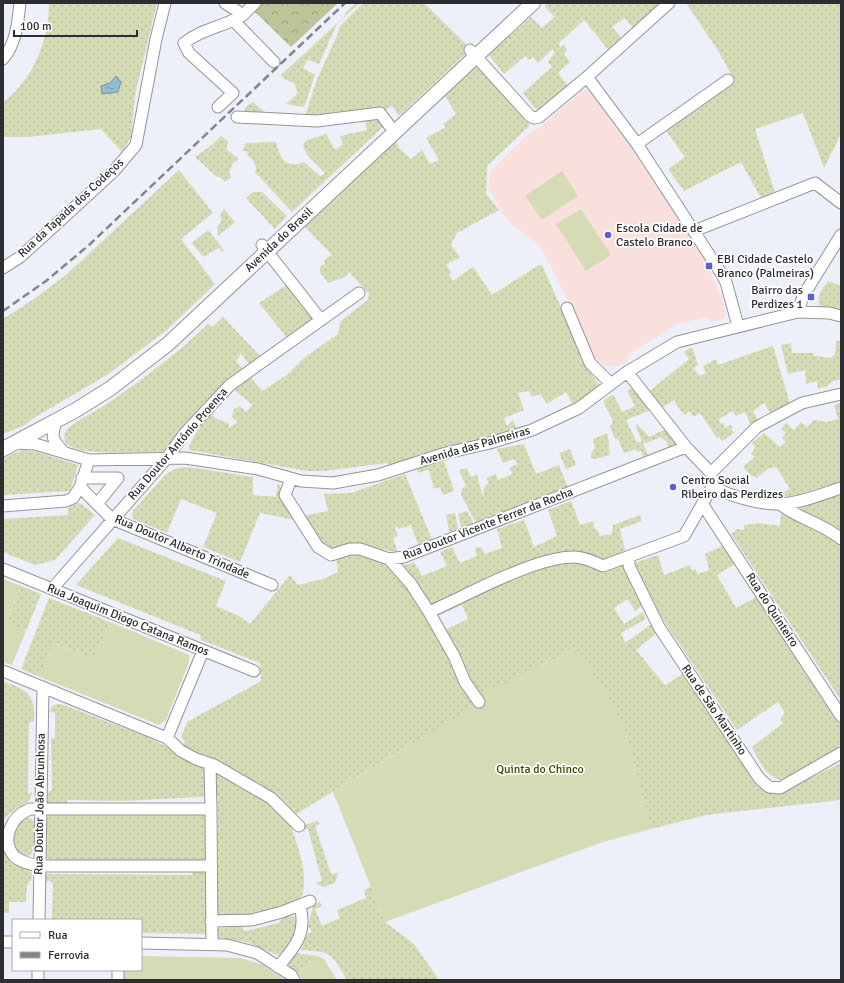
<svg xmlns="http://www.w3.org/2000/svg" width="844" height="983" font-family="Signika,sans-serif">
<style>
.education{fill:#fae0dd}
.grass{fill:url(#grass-dots);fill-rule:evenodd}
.forest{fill:url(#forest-crowns)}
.garden{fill:#d5dbb5}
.water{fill:url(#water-ripples);stroke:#7393a2}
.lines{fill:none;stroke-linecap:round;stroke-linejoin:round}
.minor-casing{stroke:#93959d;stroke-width:13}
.major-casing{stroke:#93959d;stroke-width:16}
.minor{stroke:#fff;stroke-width:11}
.major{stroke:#fff;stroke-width:14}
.rail{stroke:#83858b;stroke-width:2.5;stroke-dasharray:8 4;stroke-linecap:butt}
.poi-dot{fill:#5e5dd5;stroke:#fff;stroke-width:1.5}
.labels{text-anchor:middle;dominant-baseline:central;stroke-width:3.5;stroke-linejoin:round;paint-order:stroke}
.street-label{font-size:12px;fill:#2d2e31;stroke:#fff}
.poi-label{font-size:12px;fill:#2d2e31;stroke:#fff;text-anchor:start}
.park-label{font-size:12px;fill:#404600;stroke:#fff}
</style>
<defs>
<pattern id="grass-dots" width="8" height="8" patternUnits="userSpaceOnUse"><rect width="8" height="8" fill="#d5dbb5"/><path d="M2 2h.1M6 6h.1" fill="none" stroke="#b7bc9c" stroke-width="1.8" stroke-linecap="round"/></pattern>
<pattern id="forest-crowns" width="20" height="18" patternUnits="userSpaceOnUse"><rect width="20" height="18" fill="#bdc49a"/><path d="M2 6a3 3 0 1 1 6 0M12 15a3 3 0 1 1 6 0" fill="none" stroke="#9aa07e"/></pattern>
<pattern id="water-ripples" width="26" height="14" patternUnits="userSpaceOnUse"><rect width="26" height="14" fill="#91bed3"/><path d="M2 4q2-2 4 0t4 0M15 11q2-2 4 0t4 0" fill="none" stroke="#779bac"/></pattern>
</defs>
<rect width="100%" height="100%" fill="#edf0f9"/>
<path class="education" d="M583,90H588L648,170L703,256L722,297L726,314L724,319L711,322L706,317L676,325L627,355L628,362L613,367L603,364L595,358L572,308L540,246L513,225L503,214L488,188L491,171L531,131L539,128Z"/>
<path class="grass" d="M49,3H157L135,95L131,137L122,152L101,129L28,137H3V103C33,79 49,41 49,3Z
M356,3H360L337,24L319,64L308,60L303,68L315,75L304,107L286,104L298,93L294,83L284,79L281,75L346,15L345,13Z
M363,3H424L466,44L465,54L399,116L392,106L380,113L304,120L316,82L338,33L339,27Z
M546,3H667L635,30L625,18L612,27L623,40L611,53L584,20L558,44L561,47L564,44L567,50L564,54L570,62L558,73L569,87L539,113L523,93L552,67L548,62L555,52L553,49L538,63L533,57L529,60L525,56L504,74L489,55L531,17L542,28L555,17L545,7Z
M686,3H841V134L824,168L803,113L755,129L775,193L761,198L741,162L684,191L668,169L685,157L666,131L714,98L733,78L719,52Z
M476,66L530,125L487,166L486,194L499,210L457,233L451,245L460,257L446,265L451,272L449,275L453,281L473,267L492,295L539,265H542L572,332L582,362L601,387L573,405L566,392L547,404L540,394L532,397L529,391L518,393L524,410L504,418L507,426L513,420L517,430L393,467L387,463L324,471H307L189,450C189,439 205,421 212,413L215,418L229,424V428L238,422L232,417L234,409L240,406L246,412L253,405L234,390L251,378L262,391L287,375L305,357L338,334L340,323L343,319L368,300L369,294L349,272L345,277L328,283L320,272V267L325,264L324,260L332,255L305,227L396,140L399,148L411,159L422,150L430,164L439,160L426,138L446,127L443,124L456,114L445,96Z
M253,102L266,114H248L244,108Z
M372,119L381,120L384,126L292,212L255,172L256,168L253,160L248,156L247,151H242L246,143L276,142C280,159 285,169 304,162L320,176L325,173L307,155L303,146L305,141L326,134L335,150L343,144L340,136L367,130L365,120Z
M221,136L228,141L226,149L238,158L237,162L234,161L229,172L231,178L225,182L220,177H217L195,157L213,144Z
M179,170L213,213L181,239L215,284L167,330L107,375L37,416L23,426L3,434V319L34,299L66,275Z
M253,192H262L287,216L275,229L246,198Z
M224,209L235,222L218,236L217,228L222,220L220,216Z
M208,230L224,250L222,252L219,248L203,257L192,243Z
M828,281L841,286V314L821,309C815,298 821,290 828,281Z
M288,284L316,319L288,339L259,303Z
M223,317L262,358L251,367L241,353L236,361L245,372L172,451C154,451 73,459 65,441C64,437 64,433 67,430C72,423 98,410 108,403C143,379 177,354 208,324L213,327Z
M836,341H841V383L840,380C834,380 831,381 828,386L818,389L817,381L806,384L805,370L788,374L781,345L791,343L792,353H813L814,356L831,358L835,354Z
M773,346L791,407L772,415L764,403L753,411L759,422L752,428L745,412L736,416L732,411L718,420L721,424L723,423L725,428L731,425L733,428L731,429L734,433L722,441L719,437L717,438L700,413L694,417L689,411L685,415L680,410L674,400L661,408L647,393L689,359L684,352L692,347L698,365L693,368L700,376L706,373L703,366L716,359L718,365Z
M633,388L651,410L626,420L637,442H642L636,426L637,424L649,437L666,429L674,442L679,444L669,454L667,442L661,437L646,443L643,442L649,458L645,460L641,451L637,452L636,449L624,453L618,439H615L610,427L613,421L603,401L613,394L622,412L635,406L627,391Z
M841,402V537L779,501L782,493L790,489L776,467L767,469L757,478L750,475L743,467L755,457L751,454L755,448L752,443L764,433L780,447L786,442L782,438L786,433L781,429L786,423L794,430L801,422L807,427L814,420L827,422L838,419L834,406Z
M607,433C610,441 608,447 610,455L596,459L591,458V453L595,449L593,439Z
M524,444L536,474L559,465L569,490L493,519L491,515H489L490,520L477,525L461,495L462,488L466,486L459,470L467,468L471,477L477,474L483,498L484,488L489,483L486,478L496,474L498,480L513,474L509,468L518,464L514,459L503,463L497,449Z
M570,449L576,465L566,469L559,453Z
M22,450L34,451L78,465L70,491L3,495V458Z
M444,461L454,491L443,495L440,487L434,489L429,470L418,473L416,468Z
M188,467L253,477V495L276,497L278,483L300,521L260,513L240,562L203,547L217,513L181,499L167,533L135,520L132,516L133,511L166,474L177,468Z
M405,474L433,542L419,547L411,525L399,529L397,526L395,527L398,536L393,538L398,553L383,549L381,553L332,552L328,550L303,516L328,511L324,494L351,493Z
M571,501L580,525L593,521L595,530H598L599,536L612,534L613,525L640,515L642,521L620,529L626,554L647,603L635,611L628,599L614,608L624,624L643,612L646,619L621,633L625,643L653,623L657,633L636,650L665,685L688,671L769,787L789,789L841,763V800L706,815L651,829L626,734L612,702L575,647L558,659L543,664L481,708L413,743L293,816L289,819C296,844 309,870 302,896C273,914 254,916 221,918L218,913V796L122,801L67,800V807L46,804V796L52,789L51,738L55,739V713L49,711L53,705L60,704L72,708L150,738L178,753L185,742L181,737L187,722L261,681L260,663L201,640L200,635L76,585L118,538L226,581L216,606L239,616L250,624L290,575L298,585L323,579L338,572L336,557L356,551L382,561L394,569L414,562L422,576L447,566L440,552L452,547L460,563L477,556L475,548L481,547L485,554L502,548L497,529L524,520L534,547L557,536L548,510ZM462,605L468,619L441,632L433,618Z
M80,503L95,515L55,560L35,565L3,552V519L68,515V508Z
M467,511L475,526L462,531L458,514Z
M789,512L841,542V700L731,534L737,529L744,530V525L759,523L780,526L781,513Z
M455,513L459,533L450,535L446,515Z
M725,545L737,563L717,575L736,608L758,596L805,673L841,722V748L780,780C765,775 759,761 752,747L783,723L780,720L785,713L778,702L737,730L649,599L638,574L634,563L658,555L664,575L690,565L691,570L695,569L698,574L709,570L705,554Z
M21,586L41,594L26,631L6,623Z
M49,598L110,622L94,659L54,643L40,677L21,669Z
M3,681C26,690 36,693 34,721L29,723L28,794L32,792C32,806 10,808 3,822Z
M48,815H206L207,862H55L49,860L46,856L47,818Z
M25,817L30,818L34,821V851L27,857C12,853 13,840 14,828Z
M317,821L320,824L315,826L331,874L338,873L335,883L323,887L315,883L322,881L308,829L302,831L305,825Z
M4,852L12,863L33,873L31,880L27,885L26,902H9V913H3Z
M192,870H205L207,872L209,934L141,933V920H52L53,884L49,880L46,883L45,874L193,875Z
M371,887L385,922L414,944L439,980H347C331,953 333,952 301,950L307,934L311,933V929L308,927L313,905L320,902L322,906L315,909L322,926L340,918L337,910L366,898L364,890Z
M292,915C305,928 289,943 280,954L277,955L247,942L218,938L216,930L219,928L242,926L243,930L246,931L279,923L283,916Z
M294,953L318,956L297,973L287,964Z"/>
<path class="forest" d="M261,3H338L291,47L253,10Z"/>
<path class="garden" d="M562,171L578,196L542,220L525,196Z
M581,209L611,255L586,271L556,224Z
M3,579L21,586L6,623L26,631L12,665L3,662Z
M110,622L189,655V662L166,720L159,725L40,677L53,643L94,659Z
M576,647L612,702L626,734L651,829L603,842L385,922L333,792L479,703L487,691L512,680L533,668L558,659Z
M141,956L240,958L263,965L285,980H124V970H141Z
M318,956L324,959L337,980H303L297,973Z"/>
<path class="water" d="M116,76L121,82L118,92L102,94L101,86L110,83Z"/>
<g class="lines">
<defs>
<path id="minor" d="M243,15L255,3
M234,21L274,62
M470,50L530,116L534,118L539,117L587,77L669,3
M3,59C16,44 18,22 20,3
M587,77L637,144L721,273L726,282L738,326
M218,107L233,93L189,53L184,43C203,28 224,27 243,15L225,3
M237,117L317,121L380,113L389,125
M637,144L728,80
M694,231L815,183L841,203
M3,268L20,257L49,231L114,171L136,145L156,39L165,3
M567,308L590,363L611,384
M798,312L803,296L841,235
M321,320L359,293
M627,372L686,447L711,473L712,481
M56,421C51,437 52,440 63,451
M15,443L35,444L89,460L185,458L258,469L301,481L333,483L378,475L446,453L490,443L532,430L579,408L627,372L677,342L798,312L829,313L841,316
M711,473L757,427L802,403L841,394
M82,478H118L97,504
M291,479L285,495L318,547L331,555L350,549H360L389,559L404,557L686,447
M80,487L112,519L272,585
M712,487C731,496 760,505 781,504C801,503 822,494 841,488
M780,504C798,519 823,523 841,539
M703,505L841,716
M3,506L66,501L73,498L80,487L89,460
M629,557V566L659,627L759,778L769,787L780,788L841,753
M389,559L411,584L429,612L454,656L465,682L479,702
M3,569L254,671
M52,589L166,459L185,433L230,385L321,320L262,245
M429,612C468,595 534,557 574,557C585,557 594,562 603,566L684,536L712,487
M3,671L167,738L181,751L196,759L214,765L271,798L299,826
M167,738L203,651
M210,764L211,809
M210,866H39C30,864 20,862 14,856C0,839 12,816 30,809H211L212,944
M39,920L43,687
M211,921L252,920L282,912L310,901
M3,942H13
M141,943L227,945L257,953L291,975L294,980
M278,967C296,946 307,933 300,905
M38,980V970
M118,980V970"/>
<path id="major" d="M3,449L76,410L111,388L168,344L533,3"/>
</defs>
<use href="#minor" class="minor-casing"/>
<use href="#major" class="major-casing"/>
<use href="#minor" class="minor"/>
<use href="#major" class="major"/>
<path class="rail" d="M3,311L46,281L89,245L345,3"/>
</g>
<g class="poi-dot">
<circle cx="608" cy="235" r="4"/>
<rect x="705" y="262" width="8" height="8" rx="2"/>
<rect x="807" y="293" width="8" height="8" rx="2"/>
<circle cx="673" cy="487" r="4"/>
</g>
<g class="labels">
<g class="street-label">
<text transform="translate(71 208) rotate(-43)">Rua da Tapada dos Codeços</text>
<text transform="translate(279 240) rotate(-43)">Avenida do Brasil</text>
<text transform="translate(178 444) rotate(-49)">Rua Doutor António Proença</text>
<text transform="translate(475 446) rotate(-16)">Avenida das Palmeiras</text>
<text transform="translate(488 524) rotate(-21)">Rua Doutor Vicente Ferrer da Rocha</text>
<text transform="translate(182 547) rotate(23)">Rua Doutor Alberto Trindade</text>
<text transform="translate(772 610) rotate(57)">Rua do Quinteiro</text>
<text transform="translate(128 620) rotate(22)">Rua Joaquim Diogo Catana Ramos</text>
<text transform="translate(714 710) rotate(56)">Rua de São Martinho</text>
<text transform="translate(40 804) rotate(-89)">Rua Doutor João Abrunhosa</text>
</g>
<g class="poi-label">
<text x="616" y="228">Escola Cidade de<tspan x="616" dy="14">Castelo Branco</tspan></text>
<text x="717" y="259">EBI Cidade Castelo<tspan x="717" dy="14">Branco (Palmeiras)</tspan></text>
<text x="803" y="290" text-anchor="end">Bairro das<tspan x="803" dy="14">Perdizes 1</tspan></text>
<text x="681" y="480">Centro Social<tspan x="681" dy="14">Ribeiro das Perdizes</tspan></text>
</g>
<g class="park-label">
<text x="540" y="769">Quinta do Chinco</text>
</g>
</g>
<rect width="844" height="983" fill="none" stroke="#2d2e31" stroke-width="8"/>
<rect x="12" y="919" width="130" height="52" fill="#ffffff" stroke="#ababad"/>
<rect x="20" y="932" width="20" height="6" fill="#ffffff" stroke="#ababad"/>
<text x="48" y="939" font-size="12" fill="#2d2e31">Rua</text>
<rect x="20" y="952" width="20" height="6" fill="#83858b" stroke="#ababad"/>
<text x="48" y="959" font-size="12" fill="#2d2e31">Ferrovia</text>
<path d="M14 30v6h123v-6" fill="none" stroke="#2d2e31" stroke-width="2"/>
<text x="20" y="30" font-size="12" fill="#2d2e31" stroke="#ffffff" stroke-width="3" paint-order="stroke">100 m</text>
</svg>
